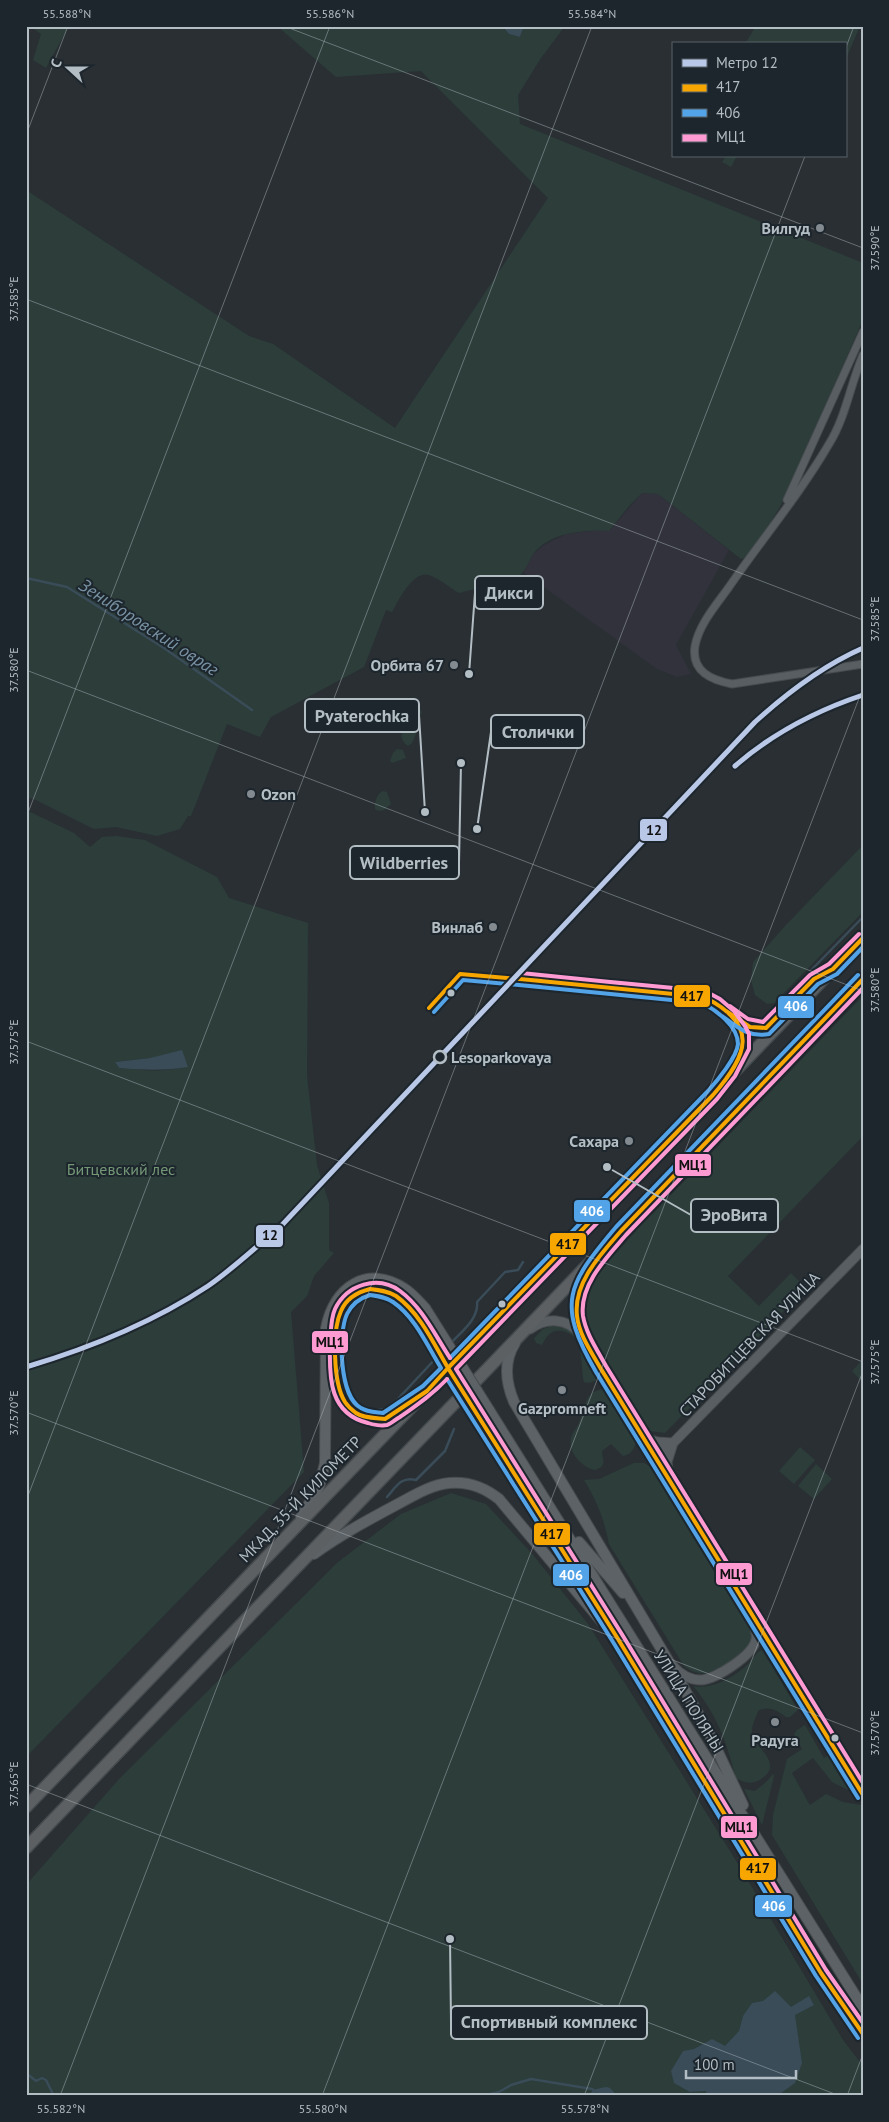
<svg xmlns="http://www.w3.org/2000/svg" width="889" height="2122" font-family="'PT Sans',sans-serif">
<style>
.medical{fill:#31323c}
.green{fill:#2c3d3a;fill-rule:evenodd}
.water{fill:#394c58}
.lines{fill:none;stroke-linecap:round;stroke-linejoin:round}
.stream{stroke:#394c58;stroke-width:2.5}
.river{stroke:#394c58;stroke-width:14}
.minor-casing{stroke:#464b4e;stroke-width:9}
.tertiary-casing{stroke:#464b4e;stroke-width:11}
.secondary-casing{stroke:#464b4e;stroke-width:12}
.trunk-casing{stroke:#454b4f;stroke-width:14}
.minor{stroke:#585e62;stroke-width:7}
.tertiary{stroke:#585e62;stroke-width:9}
.secondary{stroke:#5d6266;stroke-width:10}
.trunk{stroke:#5c6062;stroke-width:11}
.secondary-bridge-casing{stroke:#464b4e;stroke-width:12;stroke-linecap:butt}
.secondary-bridge{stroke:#5d6266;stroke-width:10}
.bus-1-casing{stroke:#1d262d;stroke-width:8}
.bus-2-casing{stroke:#1d262d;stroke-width:8}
.bus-3-casing{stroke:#1d262d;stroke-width:8}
.bus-1{stroke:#f7a600;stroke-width:4}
.bus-2{stroke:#53a3e8;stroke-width:4}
.bus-3{stroke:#ff9ad2;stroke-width:4}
.metro-1-casing{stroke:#1d262d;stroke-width:9}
.metro-1{stroke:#bac8e8;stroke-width:5}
.ticks{fill:none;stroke:#b3bdc4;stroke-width:1;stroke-opacity:0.45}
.poi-dot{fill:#838b91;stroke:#1d262d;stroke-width:2}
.bus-dot{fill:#b3bdc4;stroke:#1d262d;stroke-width:2}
.stop-dot{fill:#1d262d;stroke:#b3bdc4;stroke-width:2.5}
.labels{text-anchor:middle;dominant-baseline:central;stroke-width:4;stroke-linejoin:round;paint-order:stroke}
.poi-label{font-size:16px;font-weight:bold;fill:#b3bdc4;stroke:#1d262d;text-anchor:end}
.stop-label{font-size:16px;font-weight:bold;fill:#b3bdc4;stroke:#1d262d;text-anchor:start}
.park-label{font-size:16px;fill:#749776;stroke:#1d262d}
.street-label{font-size:16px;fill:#b3bdc4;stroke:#1d262d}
.water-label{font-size:18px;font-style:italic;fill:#7892a3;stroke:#1d262d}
.leader{fill:none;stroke:#b3bdc4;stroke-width:2}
.callout-dot{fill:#b3bdc4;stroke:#1d262d;stroke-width:2}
.callout{fill:#1d262d;stroke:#b3bdc4;stroke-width:2}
.callout-label{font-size:18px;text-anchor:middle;font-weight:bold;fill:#b3bdc4}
.line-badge{stroke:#1d262d;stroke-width:2}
.badge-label{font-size:14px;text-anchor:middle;font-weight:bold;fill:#fff}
.pale-badge-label{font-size:14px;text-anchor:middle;font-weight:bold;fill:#111}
.neatline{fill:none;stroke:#b3bdc4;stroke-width:2}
.ticks-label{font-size:12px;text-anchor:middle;fill:#b3bdc4}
</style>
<rect width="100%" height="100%" fill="#292f33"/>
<path class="medical" d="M642,493L658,494L729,550L676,645L691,674L677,677L657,669L523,572L534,553L544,545L566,534L590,531H609Z"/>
<path class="green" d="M30,26H69L46,68L33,60L41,34Z
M277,26H502L509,34L520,37L524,26H565L541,58L518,95L520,124L863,263V320L781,505L750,556L741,559L658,494L642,493L629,506L609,531C584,530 551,532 534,553C529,560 526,571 519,576C508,582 474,589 459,593C450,588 439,578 429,575C413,570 398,601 392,612L386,610L364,667L271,717L260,737L227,724L191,816H188L180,829L157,836L116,827L94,829L36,800L26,797V190L249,336L273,344L395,428L548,198L421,71L336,77Z
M756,26H860L845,61V44H745Z
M726,156H737L731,167L722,162Z
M415,703L418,704L422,713L419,717L411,720L408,714L412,706Z
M407,725L414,727L417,732L412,743L408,746C400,741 399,730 407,725Z
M397,749L403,750L406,758L392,763L390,761L393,753Z
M383,791L387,792L391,804L384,810L378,811L375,809C374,803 377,793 383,791Z
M26,810L74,833L90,847L102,837L116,836L145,840L217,877L229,898L308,923L307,1076L317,1165L329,1203V1250L334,1253L314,1276L307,1296L291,1312L304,1472L26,1757ZM150,1058L188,1066C165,1073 142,1070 119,1068L115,1062Z
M863,845V912L774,1003L767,1004L755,995L751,980L753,962L785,926Z
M863,996V1136L728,1276L759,1306L791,1273L806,1288L665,1433L648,1431L586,1323C583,1307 583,1295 591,1281L636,1231Z
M554,1325L572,1330L598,1374V1380L589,1383L584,1382C580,1365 585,1336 563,1331C550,1329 547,1336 542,1345L536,1343L534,1338L543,1329Z
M863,1359V1383L852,1371Z
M604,1389L610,1392L636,1437C637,1445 632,1455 623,1456L611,1444L602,1451C602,1460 608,1466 595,1470C582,1467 568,1453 571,1438C573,1431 578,1427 580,1420C586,1405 585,1391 604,1389Z
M800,1447L815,1460L794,1484L779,1471Z
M634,1463H644L653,1468L748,1623L753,1637L751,1645C733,1660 707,1686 684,1666L609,1544C605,1521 596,1499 584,1480L599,1479Z
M816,1464L832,1479L814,1499L798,1486Z
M451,1493L486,1504L534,1556L588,1624L735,1859L843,2040L863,2066V2096H26V1885L119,1779L338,1562L401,1514Z
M762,1650L798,1710L790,1717H786C778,1711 769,1705 758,1711C756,1717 751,1726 752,1733C754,1748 785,1763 761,1779C752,1785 745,1783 736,1778C726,1741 718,1716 693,1686C712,1690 735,1677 749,1663C754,1658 756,1652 762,1650Z
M805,1725L824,1758L829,1755L852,1792L832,1782L813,1758L792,1773L808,1802L810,1805L826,1794L843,1802L861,1805L863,1808V1984L772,1835L773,1815L787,1759L802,1749L794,1734L797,1730Z
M773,1774L774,1776L762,1825L744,1789L755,1791L766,1782Z"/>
<path class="water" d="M502,26H524L520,37L509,34Z
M182,1050L188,1067C164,1071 143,1070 119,1068L115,1062L150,1058Z
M775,1991L791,2007L809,1996L814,2005L795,2015L802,2063L795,2083L777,2096H707L706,2091L690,2092L674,2083L671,2071L683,2051L694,2049L712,2039L725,2046L739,2031L743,2016L752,2003L763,2001Z"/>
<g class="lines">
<path class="stream" d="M26,578L67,587L164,648L252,710
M783,999L863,917
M450,1344C461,1332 479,1319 477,1302L505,1272L518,1270L523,1262
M375,1410L385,1409L396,1401L437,1357
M387,1497C396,1487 401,1476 416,1480L445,1451L454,1429
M26,2073L36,2081L42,2078L46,2080L54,2096
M481,2096L499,2092L511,2085L531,2079L592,2089L599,2095"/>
<path class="river" d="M597,2096L606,2094L608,2096"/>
<defs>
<path id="minor" d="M863,355C850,385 846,417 829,444C800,494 762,539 729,587C717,604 699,624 695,646C691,672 712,680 732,684L863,664
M787,500L863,332"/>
<path id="tertiary" d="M599,1258L581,1288L578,1301L576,1315L585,1339L653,1455L863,1795
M530,1329C547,1317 567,1318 580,1334
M643,1438L658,1442L673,1443
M653,1455L673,1443L863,1249
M669,1477L667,1462L673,1443
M673,1666C680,1674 690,1680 701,1680C716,1679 754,1655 756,1639C757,1634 755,1628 754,1623"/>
<path id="secondary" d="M515,1343C503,1362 506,1383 514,1402L669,1662L709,1733L743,1805
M416,1398C408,1403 392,1417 384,1419C378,1420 371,1418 365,1416C335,1409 336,1370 336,1345C337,1334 336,1322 341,1312C344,1305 350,1299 356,1295C378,1277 403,1301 417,1317
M489,1410L863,2008
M480,1420L618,1639L821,1973L863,2034
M301,1517L319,1487L325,1463L326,1328C334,1287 367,1264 405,1289C413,1294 419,1302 425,1308
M579,1542L623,1593
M314,1554C340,1535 368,1520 396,1505C413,1496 430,1485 449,1483C468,1481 484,1487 499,1499L602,1622"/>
<path id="trunk" d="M26,1807L863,938
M26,1848L863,979"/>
</defs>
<use href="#minor" class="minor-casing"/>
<use href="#tertiary" class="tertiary-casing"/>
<use href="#secondary" class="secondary-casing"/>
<use href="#trunk" class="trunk-casing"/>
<use href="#minor" class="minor"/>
<use href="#tertiary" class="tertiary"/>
<use href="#secondary" class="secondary"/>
<use href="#trunk" class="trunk"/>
<defs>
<path id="secondary-bridge" d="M425,1308L489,1410
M417,1317L480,1420"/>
</defs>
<use href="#secondary-bridge" class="secondary-bridge-casing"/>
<use href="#secondary-bridge" class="secondary-bridge"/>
<defs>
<path id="bus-1" d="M863,979L621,1231C601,1254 573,1283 577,1316C579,1335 592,1353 601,1369L863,1795
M429,1008L460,974L542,981
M726,1011L750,1027L766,1028L814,979L833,969L863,938
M370,1289C379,1290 388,1291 396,1296C420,1313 434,1344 448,1368L427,1391L385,1419C376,1418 363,1418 356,1413C352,1410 347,1405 345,1402C333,1383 332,1331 341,1311C346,1299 358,1292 370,1289Z
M448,1368L618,1639L821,1973L863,2034
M448,1368L713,1095C748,1055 760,1025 704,997L520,979"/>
<path id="bus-2" d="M434,1012L463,980L541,987
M722,1016C737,1027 749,1038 769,1034L818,984L837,974L863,947
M370,1295C378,1296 386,1297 393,1302C415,1317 427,1345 441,1368L423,1386L383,1413C376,1412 367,1412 361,1408C339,1397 338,1333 347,1314C352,1304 360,1298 370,1295Z
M450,1358L708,1091C717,1081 737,1057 738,1044C738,1026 716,1010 702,1003L519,985
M447,1379L613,1642L816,1976L858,2038
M858,1798L596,1372C556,1303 567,1285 616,1227L858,975"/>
<path id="bus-3" d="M521,973L620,983
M600,981L705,991L720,999L734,1011L745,1026L749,1034V1049L735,1076L717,1099L456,1369L623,1636L826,1970L863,2023
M863,988L626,1235C607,1257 579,1285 583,1316C586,1334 598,1351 606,1366L863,1783
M730,1006L748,1019L763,1022L810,975L829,964L859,934
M447,1379C433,1394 417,1405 400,1417C396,1419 391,1424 387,1425C382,1426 373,1425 368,1423C330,1414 329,1379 330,1346C331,1334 330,1320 335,1309C347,1284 378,1275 400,1291C422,1307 435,1335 450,1358"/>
</defs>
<use href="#bus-1" class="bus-1-casing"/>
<use href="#bus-2" class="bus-2-casing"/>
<use href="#bus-3" class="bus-3-casing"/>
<use href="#bus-1" class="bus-1"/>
<use href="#bus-2" class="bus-2"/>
<use href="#bus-3" class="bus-3"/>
<defs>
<path id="metro-1" d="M735,766C773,733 815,711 863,695
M26,1367C90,1348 152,1323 208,1286C234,1268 257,1246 282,1225L755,722C788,692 822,666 863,648"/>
</defs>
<use href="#metro-1" class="metro-1-casing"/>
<use href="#metro-1" class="metro-1"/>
</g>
<path class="ticks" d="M284,26L863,248M845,50L854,26M26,135L68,26M26,299L863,620M26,670L863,991M26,818L330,26M26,1041L863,1362M26,1412L863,1733M26,1501L592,26M26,1784L840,2096M60,2096L805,156M322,2096L863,688M584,2096L863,1371M847,2096L863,2054"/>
<g class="poi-dot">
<circle cx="820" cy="228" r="5"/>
<circle cx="454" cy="665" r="5"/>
<circle cx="251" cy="794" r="5"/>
<circle cx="493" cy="927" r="5"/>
<circle cx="629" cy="1141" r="5"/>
<circle cx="562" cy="1390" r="5"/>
<circle cx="775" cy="1722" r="5"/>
</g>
<g class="bus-dot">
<circle cx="451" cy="993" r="4.5"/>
<circle cx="502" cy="1304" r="4.5"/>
<circle cx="835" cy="1738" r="4.5"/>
</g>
<circle class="stop-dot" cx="440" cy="1057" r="6"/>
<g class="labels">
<g class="poi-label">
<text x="810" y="228">Вилгуд</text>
<text x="444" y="665">Орбита 67</text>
<text x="261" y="794" text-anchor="start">Ozon</text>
<text x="483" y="927">Винлаб</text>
<text x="619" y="1141">Сахара</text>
<text x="562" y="1408" text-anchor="middle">Gazpromneft</text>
<text x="775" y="1740" text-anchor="middle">Радуга</text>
</g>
<g class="stop-label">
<text x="451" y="1057">Lesoparkovaya</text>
</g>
<g class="park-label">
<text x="121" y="1169">Битцевский лес</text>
</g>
<g class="street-label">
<text transform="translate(749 1344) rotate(-46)">СТАРОБИТЦЕВСКАЯ УЛИЦА</text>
<text transform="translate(300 1499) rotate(-46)">МКАД, 35-Й КИЛОМЕТР</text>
<text transform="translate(689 1701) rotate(58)">УЛИЦА ПОЛЯНЫ</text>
</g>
<g class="water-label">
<text transform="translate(149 627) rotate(33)">Зениборовский овраг</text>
</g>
</g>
<path class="leader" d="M469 674L475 593M425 812L419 715M477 829L491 732M461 763L459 863M607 1167L691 1215M450 1939L451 2022"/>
<g class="callout-dot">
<circle cx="469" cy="674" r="5"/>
<circle cx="425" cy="812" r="5"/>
<circle cx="477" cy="829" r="5"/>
<circle cx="461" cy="763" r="5"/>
<circle cx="607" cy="1167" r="5"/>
<circle cx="450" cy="1939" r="5"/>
</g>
<g class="callout">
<rect x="475" y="576" width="68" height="33" rx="5"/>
<rect x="305" y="699" width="114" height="33" rx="5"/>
<rect x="491" y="715" width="93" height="33" rx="5"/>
<rect x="350" y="846" width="109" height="33" rx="5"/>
<rect x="691" y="1199" width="87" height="33" rx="5"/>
<rect x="451" y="2006" width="196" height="33" rx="5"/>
</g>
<g class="callout-label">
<text x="509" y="599">Дикси</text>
<text x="362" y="722">Pyaterochka</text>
<text x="538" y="738">Столички</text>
<text x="404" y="869">Wildberries</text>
<text x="734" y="1221">ЭроВита</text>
<text x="549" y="2028">Спортивный комплекс</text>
</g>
<g class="line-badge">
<rect x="639" y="818" width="29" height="24" rx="5" fill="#bac8e8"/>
<rect x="673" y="984" width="38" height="24" rx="5" fill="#f7a600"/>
<rect x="777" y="995" width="38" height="24" rx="5" fill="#53a3e8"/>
<rect x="674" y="1153" width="38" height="24" rx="5" fill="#ff9ad2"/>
<rect x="573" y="1199" width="38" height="24" rx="5" fill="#53a3e8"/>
<rect x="255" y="1224" width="29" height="24" rx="5" fill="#bac8e8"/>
<rect x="549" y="1232" width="38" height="24" rx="5" fill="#f7a600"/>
<rect x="311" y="1330" width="38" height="24" rx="5" fill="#ff9ad2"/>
<rect x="533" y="1522" width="38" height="24" rx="5" fill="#f7a600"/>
<rect x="715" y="1562" width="38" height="24" rx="5" fill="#ff9ad2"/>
<rect x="552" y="1563" width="38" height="24" rx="5" fill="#53a3e8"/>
<rect x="720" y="1815" width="38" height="24" rx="5" fill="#ff9ad2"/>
<rect x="739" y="1857" width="38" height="24" rx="5" fill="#f7a600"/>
<rect x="754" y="1894" width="39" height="24" rx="5" fill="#53a3e8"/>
</g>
<g class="badge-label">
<text x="796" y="1011">406</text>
<text x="592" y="1216">406</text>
<text x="571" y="1580">406</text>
<text x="774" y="1911">406</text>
</g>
<g class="pale-badge-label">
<text x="654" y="835">12</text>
<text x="692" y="1001">417</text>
<text x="693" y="1170">МЦ1</text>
<text x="270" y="1240">12</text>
<text x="568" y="1249">417</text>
<text x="330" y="1347">МЦ1</text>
<text x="552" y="1539">417</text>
<text x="734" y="1579">МЦ1</text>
<text x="739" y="1832">МЦ1</text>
<text x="758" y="1873">417</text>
</g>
<rect width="889" height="2122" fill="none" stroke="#1d262d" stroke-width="55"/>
<rect x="672" y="42" width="175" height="115" fill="#1d262d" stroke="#596269"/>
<rect x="682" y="59" width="25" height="8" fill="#bac8e8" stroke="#596269"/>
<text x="716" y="68" font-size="15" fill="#b3bdc4">Метро 12</text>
<rect x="682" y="84" width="25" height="8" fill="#f7a600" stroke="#596269"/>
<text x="716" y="92" font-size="15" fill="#b3bdc4">417</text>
<rect x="682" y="109" width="25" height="8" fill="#53a3e8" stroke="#596269"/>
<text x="716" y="118" font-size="15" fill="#b3bdc4">406</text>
<rect x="682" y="134" width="25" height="8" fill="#ff9ad2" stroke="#596269"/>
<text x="716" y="142" font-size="15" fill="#b3bdc4">МЦ1</text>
<g transform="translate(68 68) rotate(291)" stroke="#1d262d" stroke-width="4" paint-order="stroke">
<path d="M0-4L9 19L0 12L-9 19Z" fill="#b3bdc4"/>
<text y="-8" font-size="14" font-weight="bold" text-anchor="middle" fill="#b3bdc4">С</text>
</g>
<path d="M686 2070v8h110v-8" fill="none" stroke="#b3bdc4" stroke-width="2.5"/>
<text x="694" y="2070" font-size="15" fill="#b3bdc4" stroke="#1d262d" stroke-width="4" paint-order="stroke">100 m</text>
<rect x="28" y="28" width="834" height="2066" class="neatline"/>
<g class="ticks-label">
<text x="67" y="18">55.588°N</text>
<text x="330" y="18">55.586°N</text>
<text x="592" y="18">55.584°N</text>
<text transform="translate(875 248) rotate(-90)" y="4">37.590°E</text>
<text transform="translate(14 299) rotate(-90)" y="4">37.585°E</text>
<text transform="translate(875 619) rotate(-90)" y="4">37.585°E</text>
<text transform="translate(14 670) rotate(-90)" y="4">37.580°E</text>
<text transform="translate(875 990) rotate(-90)" y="4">37.580°E</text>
<text transform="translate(14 1042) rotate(-90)" y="4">37.575°E</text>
<text transform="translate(875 1362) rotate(-90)" y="4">37.575°E</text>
<text transform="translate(14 1413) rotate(-90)" y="4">37.570°E</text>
<text transform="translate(875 1733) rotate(-90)" y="4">37.570°E</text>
<text transform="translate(14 1784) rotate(-90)" y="4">37.565°E</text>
<text x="61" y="2113">55.582°N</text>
<text x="323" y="2113">55.580°N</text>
<text x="585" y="2113">55.578°N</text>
</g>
</svg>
